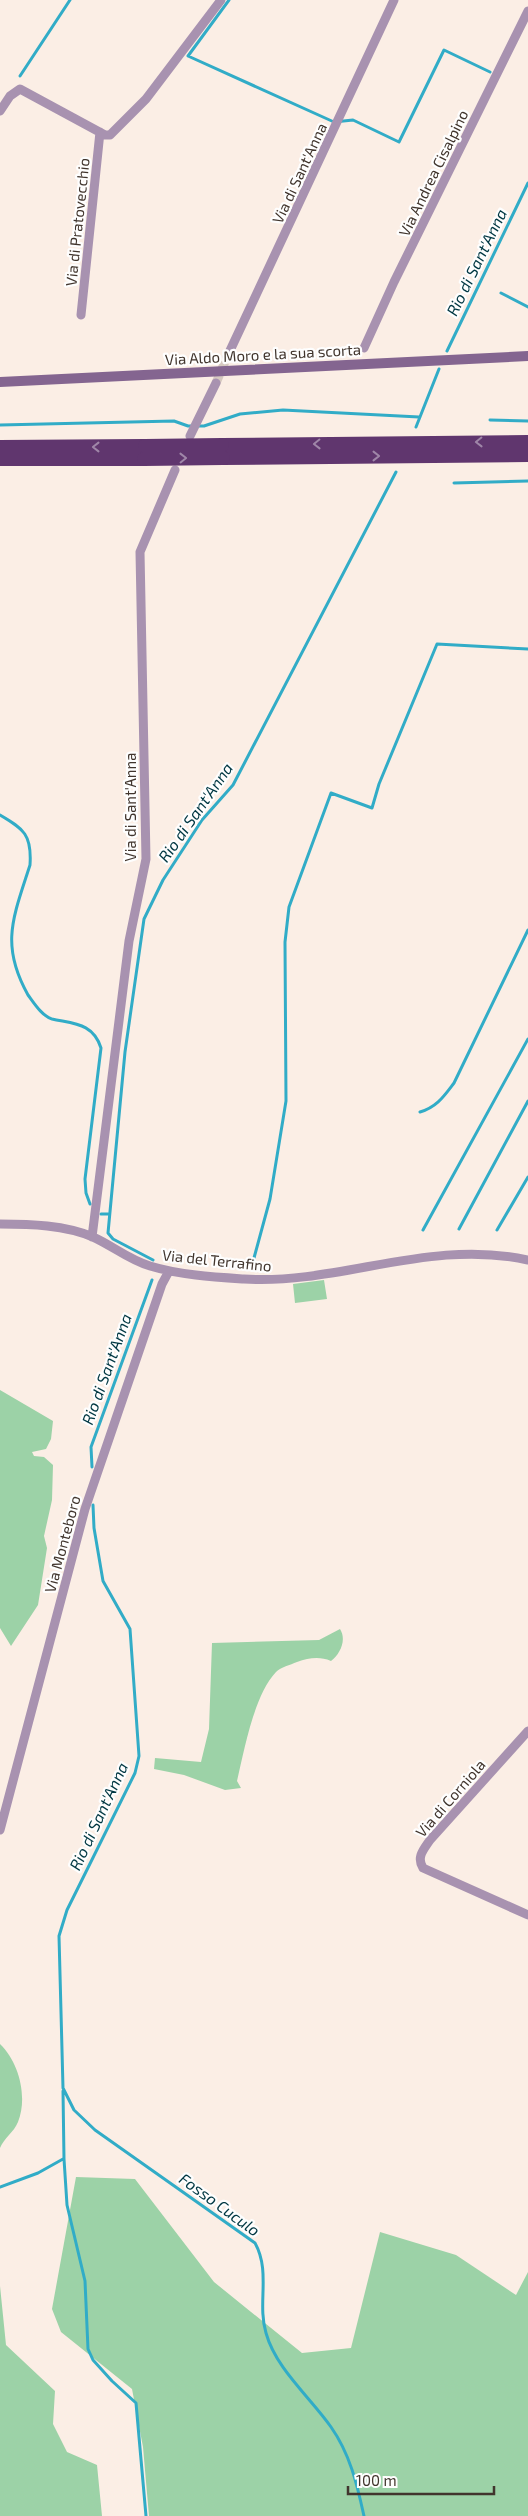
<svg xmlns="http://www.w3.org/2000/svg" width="528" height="2516" font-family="'Exo 2',sans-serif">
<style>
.green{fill:#9cd2a7}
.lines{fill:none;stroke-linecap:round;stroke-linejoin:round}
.stream{stroke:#31acc7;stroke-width:3}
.minor-tunnel{stroke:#d6c9c0;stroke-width:9;stroke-dasharray:9 4.5;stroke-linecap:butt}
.minor{stroke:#a892b0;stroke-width:9}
.secondary{stroke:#846590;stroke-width:10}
.trunk{stroke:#60366e;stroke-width:14}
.trunk-bridge{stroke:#60366e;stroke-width:14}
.oneway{stroke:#9f86a8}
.labels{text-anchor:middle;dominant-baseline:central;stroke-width:4.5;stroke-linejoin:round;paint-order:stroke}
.street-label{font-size:15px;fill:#41352d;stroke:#fefefe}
.water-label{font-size:16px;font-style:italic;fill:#003742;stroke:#fefefe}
</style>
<rect width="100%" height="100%" fill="#fbeee5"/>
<path class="green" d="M324,1280L327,1299L295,1303L293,1284Z
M0,1390L53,1421L51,1439L46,1449L32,1452L34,1456L44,1457L53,1465L52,1500L44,1536L47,1548L38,1605L11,1646L0,1628Z
M340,1629C347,1640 340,1654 331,1661C319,1656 309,1658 297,1662C290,1665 281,1667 276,1672C254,1695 244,1751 237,1781L241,1788L225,1790L184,1775L154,1769L155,1758L201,1762L209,1729L212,1643L319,1640Z
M0,2044C19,2062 28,2097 18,2122C14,2132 4,2138 0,2148Z
M76,2177L135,2179L214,2282L302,2353L351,2348L380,2232L456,2255L516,2295L528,2272V2516H149L143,2447L132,2389L61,2332L52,2309Z
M0,2286L6,2345L55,2391L53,2424L67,2452L97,2465L102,2516H0Z"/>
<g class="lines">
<path class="stream" d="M229,0L188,56L334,122L353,120L399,142L444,50L490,72
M20,76L70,0
M501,293L528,307
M447,351L528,183
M490,420L528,421
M0,425L174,421L188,426H204L240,414L283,410L419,417
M416,427L439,369
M454,483L528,481
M0,815C24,829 32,835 30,865C13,918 0,945 28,995C34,1003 42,1016 52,1019C74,1024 93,1023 101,1048L85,1179L86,1193L90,1204
M420,1112C437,1107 444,1096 454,1083L528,930
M101,1214H108
M459,1229L528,1101
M423,1230L528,1039
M497,1230L528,1177
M153,1260L113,1239L108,1233L125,1052L144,919L163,880L202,820L233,785L396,472
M251,1269L270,1199L286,1101L285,942L289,907L331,793L372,808L379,784L437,644L528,649
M92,1467L91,1447L152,1280
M93,1505L94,1528L103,1581L130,1629L139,1756L135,1773L67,1910L59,1936L63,2088L74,2110L95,2130L255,2243C271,2272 257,2303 266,2333C276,2369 310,2397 331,2427C350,2454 357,2484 364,2516
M63,2091L64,2159L67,2205L85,2281L88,2349L93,2360L112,2381L136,2403L146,2516
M0,2187L38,2173L63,2159"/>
<path class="minor-tunnel" d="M216,383L227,357"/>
<path class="minor" d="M0,111L10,96L20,89L105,135H110L146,99L221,0
M81,315L100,132
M364,348L394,282L528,11
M227,357L394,0
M190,436L216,383
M0,1224C30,1224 65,1225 93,1237C113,1246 129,1260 150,1266C180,1275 213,1277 244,1279C341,1285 429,1238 528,1260
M92,1237L129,941L146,859L140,552L175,470
M528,1731L430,1840C424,1849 416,1857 423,1868L528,1915
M0,1830L85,1509L162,1284L169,1271"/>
<path class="secondary" d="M0,382L528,356"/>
<path class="trunk" d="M222,445L528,442
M0,447L145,446
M223,458L528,455
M0,459H144"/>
<path class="trunk-bridge" d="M145,446L222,445
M144,459L223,458"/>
</g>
<defs><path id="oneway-chevron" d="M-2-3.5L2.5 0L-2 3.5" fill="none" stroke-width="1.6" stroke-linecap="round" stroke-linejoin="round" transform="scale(1.25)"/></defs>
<g class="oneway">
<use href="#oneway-chevron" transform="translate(479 442) rotate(179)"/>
<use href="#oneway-chevron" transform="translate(317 444) rotate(179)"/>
<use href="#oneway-chevron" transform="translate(96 447) rotate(180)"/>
<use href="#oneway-chevron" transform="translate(376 456)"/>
<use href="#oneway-chevron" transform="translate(183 458) rotate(-1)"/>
</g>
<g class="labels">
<g class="street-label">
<text transform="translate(299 173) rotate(-65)">Via di Sant'Anna</text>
<text transform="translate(433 173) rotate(-64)">Via Andrea Cisalpino</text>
<text transform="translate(77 222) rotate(-84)">Via di Pratovecchio</text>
<text transform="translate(263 354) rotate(-3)">Via Aldo Moro e la sua scorta</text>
<text transform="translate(130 807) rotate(-90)">Via di Sant'Anna</text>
<text transform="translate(217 1260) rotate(6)">Via del Terrafino</text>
<text transform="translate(62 1544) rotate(-75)">Via Monteboro</text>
<text transform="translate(450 1798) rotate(-49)">Via di Corniola</text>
</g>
<g class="water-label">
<text transform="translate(476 262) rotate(-64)">Rio di Sant'Anna</text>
<text transform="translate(195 812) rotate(-55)">Rio di Sant'Anna</text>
<text transform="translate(106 1369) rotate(-70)">Rio di Sant'Anna</text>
<text transform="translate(98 1816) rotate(-65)">Rio di Sant'Anna</text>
<text transform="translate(220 2204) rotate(36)">Fosso Cuculo</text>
</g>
</g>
<path d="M348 2486v8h146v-8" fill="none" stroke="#41352d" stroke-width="2.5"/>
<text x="356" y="2486" font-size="15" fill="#41352d" stroke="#fefefe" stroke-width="4" paint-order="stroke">100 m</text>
</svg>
